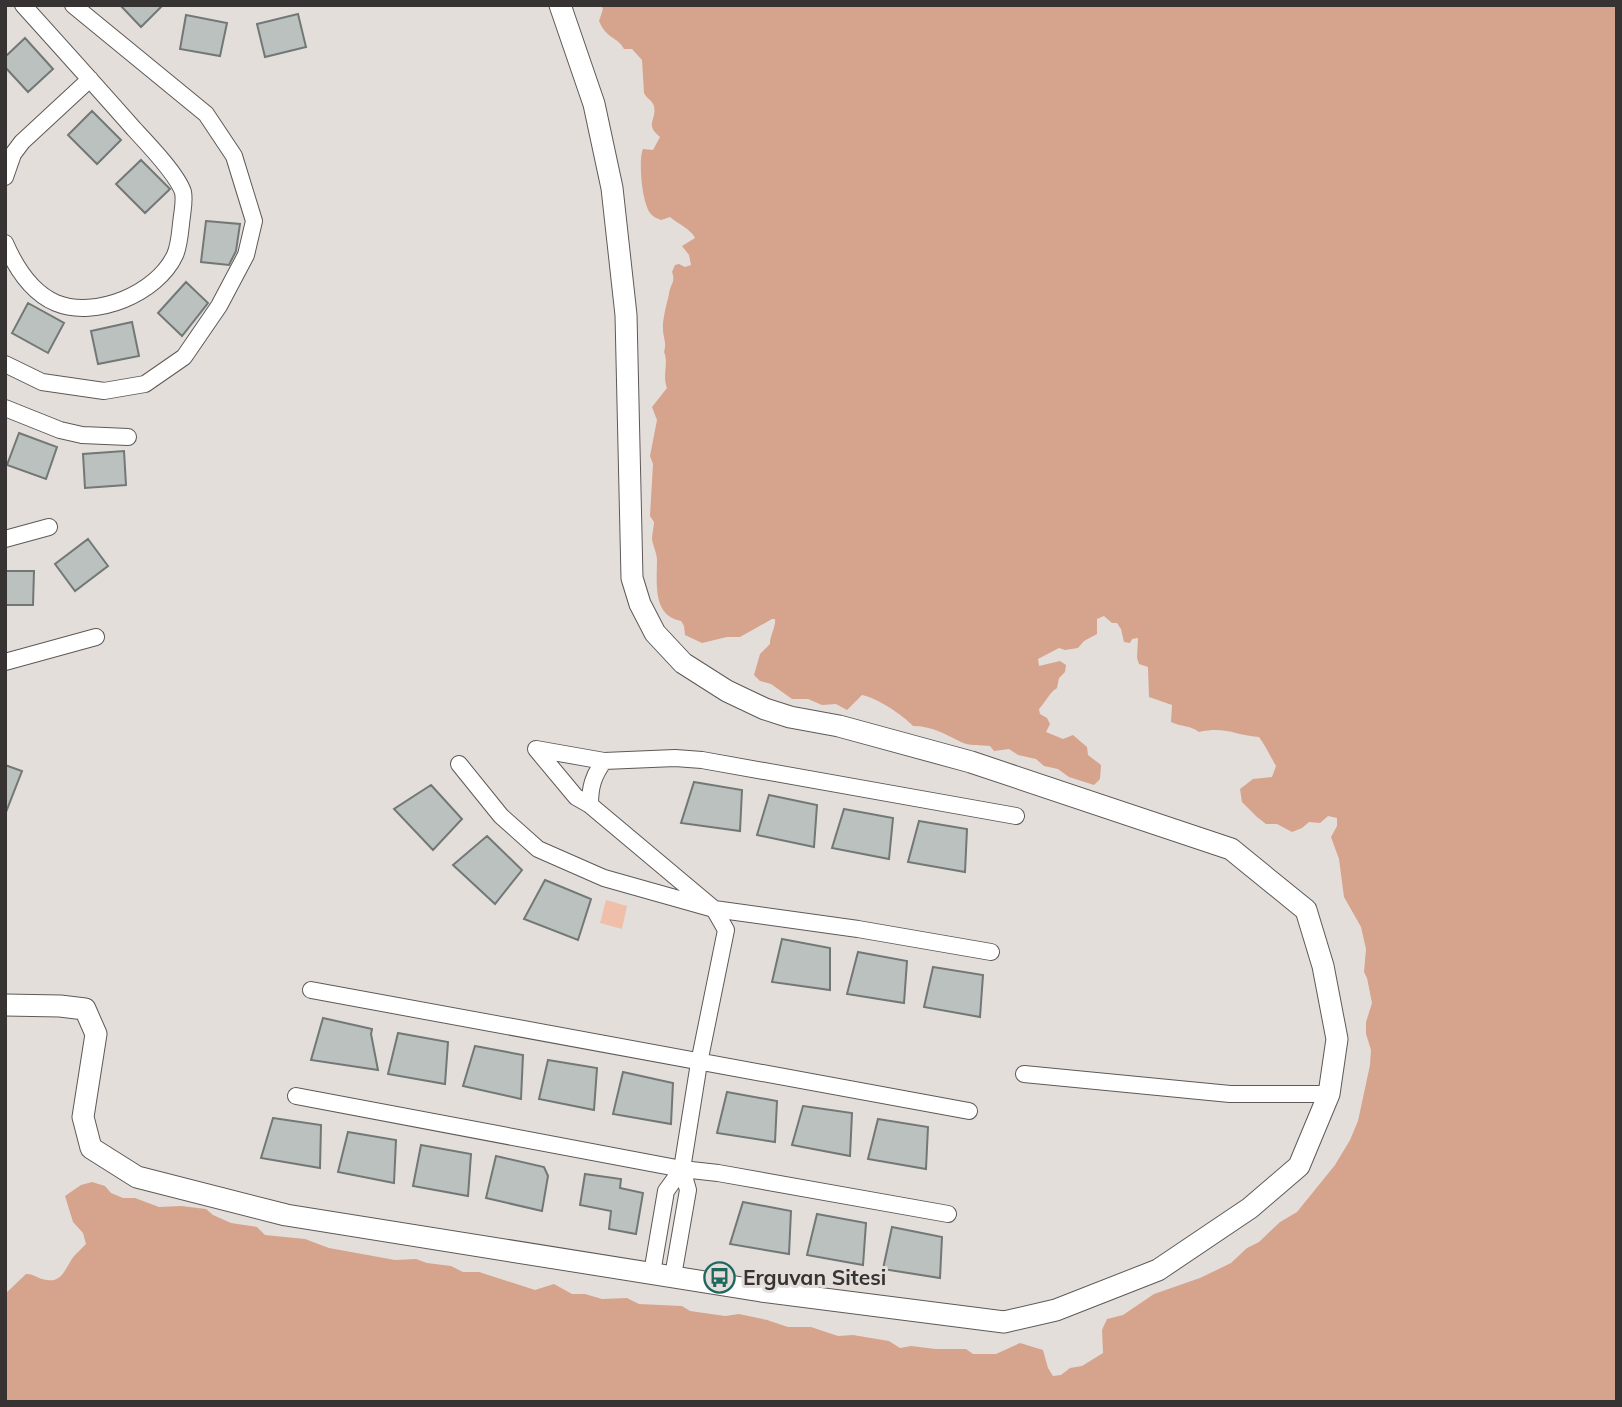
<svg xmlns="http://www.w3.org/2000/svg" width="1622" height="1407" font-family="Mulish,sans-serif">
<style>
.green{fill:#f0bfaa}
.forest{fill:#d6a38c}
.building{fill:#bac1bf;stroke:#717876;stroke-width:2}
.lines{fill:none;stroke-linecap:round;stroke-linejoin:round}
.minor-casing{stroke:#5e5957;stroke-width:18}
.tertiary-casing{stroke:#5e5957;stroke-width:23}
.minor{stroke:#fff;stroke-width:16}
.tertiary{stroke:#fff;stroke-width:21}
.labels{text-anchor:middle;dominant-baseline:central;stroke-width:6;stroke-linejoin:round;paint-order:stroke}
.poi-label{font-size:21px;font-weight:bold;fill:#363332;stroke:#e4dedb;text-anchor:start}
</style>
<rect width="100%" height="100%" fill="#e4dedb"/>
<path class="green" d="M606,900L627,906L622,929L600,923Z"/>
<path class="forest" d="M601,5H1617V1402H5V1294L26,1274C35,1274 38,1279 47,1280C63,1283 66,1266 74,1256C78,1252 82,1248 86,1244L83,1233L73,1222L65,1196L81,1185L92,1182L105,1186L111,1193L123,1198H135L159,1207L181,1206L206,1209L213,1215L231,1223L257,1227L265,1235L305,1239L329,1248L395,1260L416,1259L427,1263L451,1266L463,1272H479L535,1290L554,1284L572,1294H585L602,1299L627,1298L639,1304L682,1306L690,1311L725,1316L739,1314L767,1320L788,1327H811L838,1336L853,1335L889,1341L900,1348L911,1346L936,1349H966L973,1354H996L1020,1343L1043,1350L1048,1368L1053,1376L1061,1375L1070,1368L1082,1366L1103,1353L1102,1330L1107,1319L1123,1315L1154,1294L1200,1278L1231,1263L1247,1248L1259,1242L1280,1222L1297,1212L1335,1165L1350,1140L1358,1121L1370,1065L1371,1050L1366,1034V1022L1372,1003L1367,978L1364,972L1366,949L1361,927L1344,897L1339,859L1331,837L1337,826V818L1328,816L1320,823L1309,822L1302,828L1292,832L1277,824H1266L1257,817L1242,802L1240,789L1253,779L1272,777L1276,766C1270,756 1265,745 1259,737C1234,735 1226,726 1199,732C1190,725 1181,727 1171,722L1172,705L1149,697L1148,667L1139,664L1137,658L1138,638L1132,639L1130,643L1124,642L1121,629L1117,623H1112L1104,616L1097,619V634L1084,641L1078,648L1065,650L1059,648L1038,659L1039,666L1060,661L1066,665L1065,672L1059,678L1057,688C1048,694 1046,702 1039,709L1040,714L1047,718L1050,724L1046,732L1063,739L1073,735L1087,747L1088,755L1101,765L1100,779L1094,785L1069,777L1058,769L1044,766L1036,759L1018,755L1009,749L994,751L990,746C982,745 968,746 961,742C945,734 932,726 913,726C903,715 877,698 862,695L847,710L836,704L822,705L808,699H792L771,684L760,681L754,675L760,654L770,644C770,635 776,627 775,619H772L740,637H727L702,643L685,635L684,626L681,621C652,616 657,582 657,560C657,553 653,546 652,539C652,533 654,528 654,522L650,516L653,464L650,456L657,420L652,407L667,388C662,375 669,363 664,352C667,342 663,338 663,329C662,321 667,303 669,294C670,284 676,282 672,272L675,265L679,264L685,267L691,265L689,255L682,246L695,238C691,229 678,224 670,217L661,220C657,218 653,217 651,214C642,205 638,160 643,149L653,150L660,137C644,124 657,121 654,106C652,100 647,99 644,93L642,60L632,49H624C617,36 607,40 599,21L603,9Z"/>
<path class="building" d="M120,5H163L141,27Z
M298,14L306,47L265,57L257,24Z
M186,15L227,23L220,56L180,49Z
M25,38L53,69L28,92L5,67V57Z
M92,111L121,140L97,164L68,135Z
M141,160L170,189L145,213L116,184Z
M206,221L240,224L236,251L229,265L201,262Z
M186,282L208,303L182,336L158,313Z
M28,303L64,323L48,353L12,333Z
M132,322L139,356L98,364L91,331Z
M19,433L57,447L46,479L7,465Z
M124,451L126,485L85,488L83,454Z
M88,539L108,566L75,591L55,564Z
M5,571H34L33,605H5Z
M5,765L22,771L6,812H5Z
M694,782L742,790L740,831L681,823Z
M431,785L462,819L433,850L394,809Z
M769,795L817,805L814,847L757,835Z
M844,809L893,818L889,859L832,848Z
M919,821L967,829L965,872L908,862Z
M487,836L522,870L495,904L453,865Z
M545,880L591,899L578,940L524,919Z
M782,939L830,948V990L772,982Z
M858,952L907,961L904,1003L847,994Z
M933,967L983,975L980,1017L924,1007Z
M323,1018L372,1029L371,1034L378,1070L311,1060Z
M398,1033L448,1042L445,1084L388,1074Z
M475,1046L523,1055L521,1099L463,1086Z
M548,1060L597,1068L594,1110L539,1099Z
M623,1072L673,1083L671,1124L613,1114Z
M727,1092L777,1101L775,1142L717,1133Z
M803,1106L852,1113L850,1156L792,1145Z
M273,1118L321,1125L320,1168L261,1158Z
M878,1119L928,1127L926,1169L868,1159Z
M348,1132L396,1140L394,1183L338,1172Z
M421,1145L471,1154L468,1196L413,1186Z
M496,1156L544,1167L548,1176L542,1211L486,1198Z
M585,1174L621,1179L620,1188L643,1193L636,1234L609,1229L611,1211L580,1205Z
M743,1202L791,1211L789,1254L730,1244Z
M817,1214L866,1223L863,1265L807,1255Z
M892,1227L942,1237L940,1278L883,1269Z"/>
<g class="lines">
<defs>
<path id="minor" d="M5,177L13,154L22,142L90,79
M5,243C15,266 30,292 56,303C95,319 157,294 175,255C179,246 180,233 181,224C182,213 185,202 183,192C177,174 147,143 134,129C97,87 60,46 23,5
M5,364L42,382L104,391L145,384L184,357L219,306L246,255L254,221L234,156L206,114L73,5
M5,408L60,430L82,435L128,437
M5,539L49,527
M5,662L96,637
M459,764L501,816L538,849L604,878L714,909L858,929L991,952
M590,805C590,787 593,776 604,761
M311,990L969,1111
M1024,1074L1230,1094H1329
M296,1096L682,1169L718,1173L948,1214
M652,1273L666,1191L682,1169
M673,1276L688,1190L682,1169L699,1063L726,930L714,909L590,805L576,797L536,749L604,761L675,758L702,760L1016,816"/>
<path id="tertiary" d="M5,1005L60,1006L85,1009L96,1034L83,1117L91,1148L137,1177L286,1215L761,1291L1004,1322L1056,1310L1158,1270L1250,1208L1299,1166L1329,1094L1337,1039L1323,966L1306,910L1231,849L971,762L839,726L790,717L765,709L727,691L683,663L655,633L640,604L632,578L626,315L612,188L594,104L560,5"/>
</defs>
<use href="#minor" class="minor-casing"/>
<use href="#tertiary" class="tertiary-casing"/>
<use href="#minor" class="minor"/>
<use href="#tertiary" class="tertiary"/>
</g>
<defs>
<symbol id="bus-ring" viewBox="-11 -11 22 22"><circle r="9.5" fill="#e4dedb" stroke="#20685e" stroke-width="1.5"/><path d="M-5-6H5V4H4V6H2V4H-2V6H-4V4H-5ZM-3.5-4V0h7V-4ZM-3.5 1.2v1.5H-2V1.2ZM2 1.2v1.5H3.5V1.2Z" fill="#20685e"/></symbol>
</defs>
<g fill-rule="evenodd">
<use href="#bus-ring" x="702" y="1260" width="35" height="35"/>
</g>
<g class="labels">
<g class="poi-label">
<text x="743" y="1277">Erguvan Sitesi</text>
</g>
</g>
<rect width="1622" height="1407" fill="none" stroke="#363332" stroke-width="14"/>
</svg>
